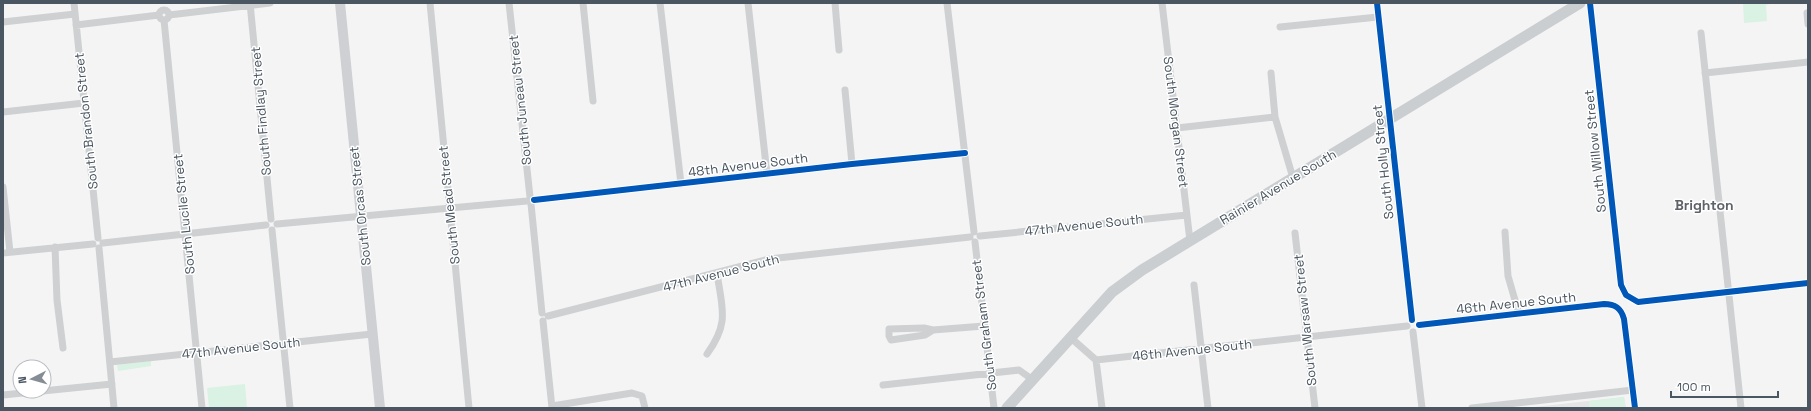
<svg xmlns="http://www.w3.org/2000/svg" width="1811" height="411" font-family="'Space Grotesk',sans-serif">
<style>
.education{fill:#e6e5e6}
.green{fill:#d9f2e3}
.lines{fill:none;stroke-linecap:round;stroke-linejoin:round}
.street{stroke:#ced0d2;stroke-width:7}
.secondary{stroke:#ced0d4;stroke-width:10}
.primary{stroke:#caced1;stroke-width:11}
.cycleway-casing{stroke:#fff;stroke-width:8}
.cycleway{stroke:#0057b8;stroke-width:6}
.labels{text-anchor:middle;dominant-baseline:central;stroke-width:3;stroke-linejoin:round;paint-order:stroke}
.street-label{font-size:13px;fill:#4a5661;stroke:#fff}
.neighbourhood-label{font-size:14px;font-weight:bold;fill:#5f6368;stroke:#fff}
</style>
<rect width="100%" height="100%" fill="#f4f4f4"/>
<path class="education" d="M1624,397L1626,408H1526Z"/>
<path class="green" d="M1743,3H1774L1766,5L1767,21L1744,23Z
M151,361V366L118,371L117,365Z
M245,384L247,408H209L207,388Z
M1624,397L1626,408H1589V401Z"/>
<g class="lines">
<path class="street" d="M74,3L98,238
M250,3L271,219
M430,3L469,408
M509,3L530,197
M583,3L593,101
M660,3L681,184
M748,3L767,174
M835,3L839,50
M947,3L974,232
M1162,3L1190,241
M1377,3L1412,320
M1590,3L1621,285L1626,295L1638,302L1808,283
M159 15a5 5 0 1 1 10 0a5 5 0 1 1-10 0Z
M1807,13L1808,24
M169,15L270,3
M164,20L202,408
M3,22L75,14
M76,25L159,15
M1280,27L1378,17
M1701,33L1741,408
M1271,73L1275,117L1293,178
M1705,73L1808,62
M845,90L852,164
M3,112L84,103
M1177,128L1275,117
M3,187L10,252
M534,200L852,164L965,153
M531,204L542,313
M277,224L527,201
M272,230L290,408
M1505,232L1508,276L1519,314
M1295,233L1315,408
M980,236L1187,215
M975,242L994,408
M103,243L266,225
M55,247L57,300L63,348
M99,248L114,408
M3,253L93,244
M1194,285L1208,408
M548,316L769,259L970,237
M543,321L552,408
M1419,325L1604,304C1615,304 1621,308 1624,319L1635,408
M933,330L924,328L889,329V336L891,340L925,335L933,330L984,326
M1413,332L1422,408
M1071,338L1096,360L1102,408
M707,354C730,322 722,309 717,273
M1096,360L1407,326
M110,362L372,334
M883,385L1019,370L1033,380
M3,395L112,384
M552,406L632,393L642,396L645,408
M1472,408L1633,390"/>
<path class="secondary" d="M340,3L380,408"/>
<path class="primary" d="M1007,408L1112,292L1142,270L1165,256L1580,3"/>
<defs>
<path id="cycleway" d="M1377,3L1412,320
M1590,3L1621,285L1626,295L1638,302L1808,283
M534,200L852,164L965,153
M1419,325L1604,304C1615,304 1621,308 1624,319L1635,408"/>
</defs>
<use href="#cycleway" class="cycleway-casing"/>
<use href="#cycleway" class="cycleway"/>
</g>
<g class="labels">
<g class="street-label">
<text transform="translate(520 100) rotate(-96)">South Juneau Street</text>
<text transform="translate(261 111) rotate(-95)">South Findlay Street</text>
<text transform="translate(86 121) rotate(-96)">South Brandon Street</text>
<text transform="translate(1176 122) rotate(83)">South Morgan Street</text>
<text transform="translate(1595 151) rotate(-96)">South Willow Street</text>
<text transform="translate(1383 162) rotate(-96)">South Holly Street</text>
<text transform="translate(748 165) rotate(-7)">48th Avenue South</text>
<text transform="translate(1278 187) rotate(-31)">Rainier Avenue South</text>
<text transform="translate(449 205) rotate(-96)">South Mead Street</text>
<text transform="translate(360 206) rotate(-96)">South Orcas Street</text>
<text transform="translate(184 214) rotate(-96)">South Lucile Street</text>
<text transform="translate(1084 225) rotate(-6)">47th Avenue South</text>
<text transform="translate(721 273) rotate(-14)">47th Avenue South</text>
<text transform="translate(1516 303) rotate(-6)">46th Avenue South</text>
<text transform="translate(1305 320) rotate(-96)">South Warsaw Street</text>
<text transform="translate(984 325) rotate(-97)">South Graham Street</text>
<text transform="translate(241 348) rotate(-6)">47th Avenue South</text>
<text transform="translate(1192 350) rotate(-6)">46th Avenue South</text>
</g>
<g class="neighbourhood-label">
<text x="1704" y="205">Brighton</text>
</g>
</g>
<rect width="1811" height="411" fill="none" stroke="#4a5661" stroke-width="8"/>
<g transform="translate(32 379) rotate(264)"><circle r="19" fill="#ffffff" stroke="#b7bbc0"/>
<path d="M0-3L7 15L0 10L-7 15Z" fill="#868d94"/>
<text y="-6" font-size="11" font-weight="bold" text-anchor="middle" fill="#4a5661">N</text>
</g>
<path d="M1671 391v6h107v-6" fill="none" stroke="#4a5661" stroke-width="2"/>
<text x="1677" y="391" font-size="12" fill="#4a5661" stroke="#ffffff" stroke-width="3" paint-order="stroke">100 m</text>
</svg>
